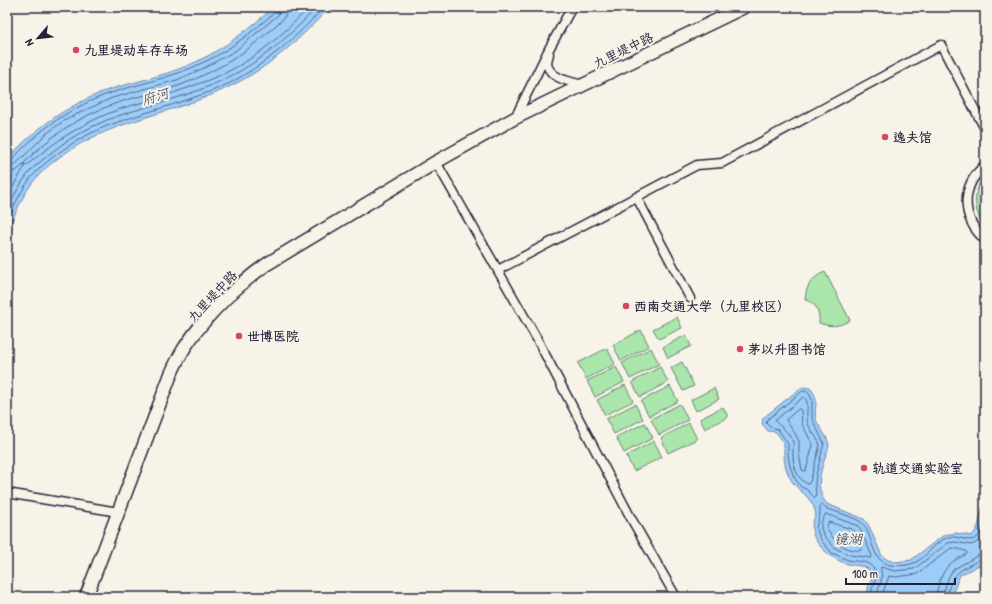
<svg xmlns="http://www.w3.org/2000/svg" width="992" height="604" font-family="'Patrick Hand','LXGW WenKai TC',sans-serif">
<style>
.green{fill:#aae5ab;stroke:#668473}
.water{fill:#9cccf8;stroke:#6b88ac}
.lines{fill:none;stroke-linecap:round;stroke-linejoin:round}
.shore{stroke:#536687;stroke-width:1}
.street-casing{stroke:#22223b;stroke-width:11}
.secondary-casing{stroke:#22223b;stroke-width:15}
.street{stroke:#f7f3e8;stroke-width:8}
.secondary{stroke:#f7f3e8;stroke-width:12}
.poi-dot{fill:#d1495b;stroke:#f7f3e8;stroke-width:1.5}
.labels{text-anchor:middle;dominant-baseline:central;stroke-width:4;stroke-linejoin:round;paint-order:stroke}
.poi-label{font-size:13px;font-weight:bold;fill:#22223b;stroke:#f7f3e8;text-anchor:start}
.street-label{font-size:13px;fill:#22223b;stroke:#f7f3e8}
.water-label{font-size:14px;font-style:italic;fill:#475574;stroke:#f7f3e8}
</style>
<rect width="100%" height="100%" fill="#f7f3e8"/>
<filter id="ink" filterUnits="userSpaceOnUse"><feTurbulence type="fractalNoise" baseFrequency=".025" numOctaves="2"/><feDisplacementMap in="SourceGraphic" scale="8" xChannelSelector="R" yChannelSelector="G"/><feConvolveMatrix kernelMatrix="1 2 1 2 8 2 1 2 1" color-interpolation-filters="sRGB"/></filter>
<g filter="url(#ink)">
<path class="green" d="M985,176V227C973,212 972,190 985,176Z
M825,272L850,320C839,327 830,327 819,323C820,311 816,303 805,299C806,286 812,277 825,272Z
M677,317L682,328L659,339L653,329Z
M641,330L649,346L621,361L613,345Z
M686,335L691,346L668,358L663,347Z
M607,348L615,364L586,379L578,363Z
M651,348L659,364L630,379L622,363Z
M682,362L694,386L683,391L671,368Z
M616,367L624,382L595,397L587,381Z
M660,367L668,382L640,397L632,382Z
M625,385L633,401L605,415L597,400Z
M670,386L678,401L649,416L641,401Z
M714,388L719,399L696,411L691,400Z
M635,404L643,419L614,434L606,419Z
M680,404L688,420L659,435L651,419Z
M723,407L728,417L705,429L700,419Z
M645,423L653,438L624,453L616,437Z
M689,423L697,439L668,453L661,438Z
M654,441L662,457L634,471L626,456Z"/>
<path class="water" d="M274,7H330C301,38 270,67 231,86C168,118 90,121 38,176C24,191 14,215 7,234V160C31,132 58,112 91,97C98,94 104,91 111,89C141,80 172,74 200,60C228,46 251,27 274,7Z
M802,387L810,388C821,400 813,408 816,419C819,429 828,435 829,446C823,465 812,487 827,504L864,519L869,526L882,556L888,560L895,562L911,560L944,535L956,533L971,536C982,528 978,514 985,503V562L960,575L951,597H868V587L873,576L867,568C861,565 854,566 848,564C834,561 812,544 812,528C812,523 814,518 816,514C812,494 796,492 789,476C786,470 784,462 784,455C783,452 785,448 784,445C783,441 779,436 776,432L768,431L762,424L763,418Z"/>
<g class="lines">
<path class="shore" d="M287,7L286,14L282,20C268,32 254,45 238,56C220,68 200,77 181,85C159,93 135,96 114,104C79,117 51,135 25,162L24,165H27C53,143 79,125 112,112C126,106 143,103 158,98C180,91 202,83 223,74C256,59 285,33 309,7
M7,162L11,161C38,130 72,106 111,93C141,83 171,78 200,64C228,52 252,32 275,12L276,7
M7,167L15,165L46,134L62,122L81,112L112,98L177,80L204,68L235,51L278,15L281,11V7
M7,173L16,171L23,165L25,166L7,197
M7,209C14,196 21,182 31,170C35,166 40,162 45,158C65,140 90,126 115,117C152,104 192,96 227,78C262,61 291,35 317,7
M7,222C13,207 24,184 36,172C58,150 88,132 118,122C155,109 194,100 230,83C266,64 297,37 324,7
M803,391L808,392L812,399V419L824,443L816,475L815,484L816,496L815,498L806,489L801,487L794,477L790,466L788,455V444L778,429L770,427L766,423L767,420Z
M804,397C810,402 806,411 807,418C807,428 817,436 820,445L810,482L808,484C797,480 793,465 793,455C792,451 794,446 793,442C789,432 782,428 775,421Z
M799,409L801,410L802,424L813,445L806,470L804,471L802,470L799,454V441L794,432L786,420Z
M826,514L858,526L861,531L872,556L871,558L850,555L835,548L825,537L821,529V523Z
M829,522L854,530L860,542L861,550C847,552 831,541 827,527Z
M872,597V589L877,576L874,569L869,564L864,562L848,560L832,553L821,540L816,528L820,514V505L822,504L825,508C833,511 857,518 862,523C874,536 870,560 890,565C896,566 905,566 911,564C925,561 934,541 949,537C954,536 958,538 964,539C982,544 983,527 985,513
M877,597C877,590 881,584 882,577C882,573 880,571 881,567L894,571L914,569L948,543L955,542L972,545L981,540L985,535
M883,597V592L889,576L896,577L917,574L951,548H954L966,551L967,554C961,557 954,560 950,564C942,571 937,587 936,597
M942,597L949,576L954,569L979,555L985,553
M947,597C950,573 962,569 981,559L985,558"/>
<defs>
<path id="street" d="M549,54C548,57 547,61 547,64C550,79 572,82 583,85
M515,118L549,49L572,7
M436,162L537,339L632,520L676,597
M985,165C960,187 961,218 985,240
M637,198L690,298
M498,270L697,165L722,163L941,45L985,129
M7,493L118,512"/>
<path id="secondary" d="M86,597L171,374C175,365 180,355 185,347C207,314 235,287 267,264L436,162L515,118L744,7"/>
</defs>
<use href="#street" class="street-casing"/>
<use href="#secondary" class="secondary-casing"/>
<use href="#street" class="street"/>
<use href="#secondary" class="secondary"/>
</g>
</g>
<g class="poi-dot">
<circle cx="76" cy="50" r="4"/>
<circle cx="885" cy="137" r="4"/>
<circle cx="626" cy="306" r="4"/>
<circle cx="239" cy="336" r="4"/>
<circle cx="740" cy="349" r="4"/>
<circle cx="864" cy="468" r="4"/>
</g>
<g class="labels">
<g class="poi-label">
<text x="84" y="50">九里堤动车存车场</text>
<text x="893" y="137">逸夫馆</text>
<text x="634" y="306">西南交通大学（九里校区）</text>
<text x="247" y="336">世博医院</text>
<text x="748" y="349">茅以升图书馆</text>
<text x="872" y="468">轨道交通实验室</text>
</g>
<g class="street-label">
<text transform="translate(623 50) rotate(-26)">九里堤中路</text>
<text transform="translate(212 296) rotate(-47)">九里堤中路</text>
</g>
<g class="water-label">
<text transform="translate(155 96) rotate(-17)">府河</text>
<text x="848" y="538">镜湖</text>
</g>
</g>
<rect width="992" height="604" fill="none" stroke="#f7f3e8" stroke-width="24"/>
<rect x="12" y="12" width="968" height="580" fill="none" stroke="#22223b" stroke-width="1.5" filter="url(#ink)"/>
<g transform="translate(38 38) rotate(242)" stroke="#f7f3e8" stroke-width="3" paint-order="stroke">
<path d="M0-3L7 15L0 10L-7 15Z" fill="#22223b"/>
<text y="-6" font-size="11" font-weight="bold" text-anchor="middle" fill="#22223b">N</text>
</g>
<path d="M846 578v6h109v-6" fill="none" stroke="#22223b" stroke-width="2"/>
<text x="852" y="578" font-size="12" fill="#22223b" stroke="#f7f3e8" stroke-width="3" paint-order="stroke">100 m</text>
</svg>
